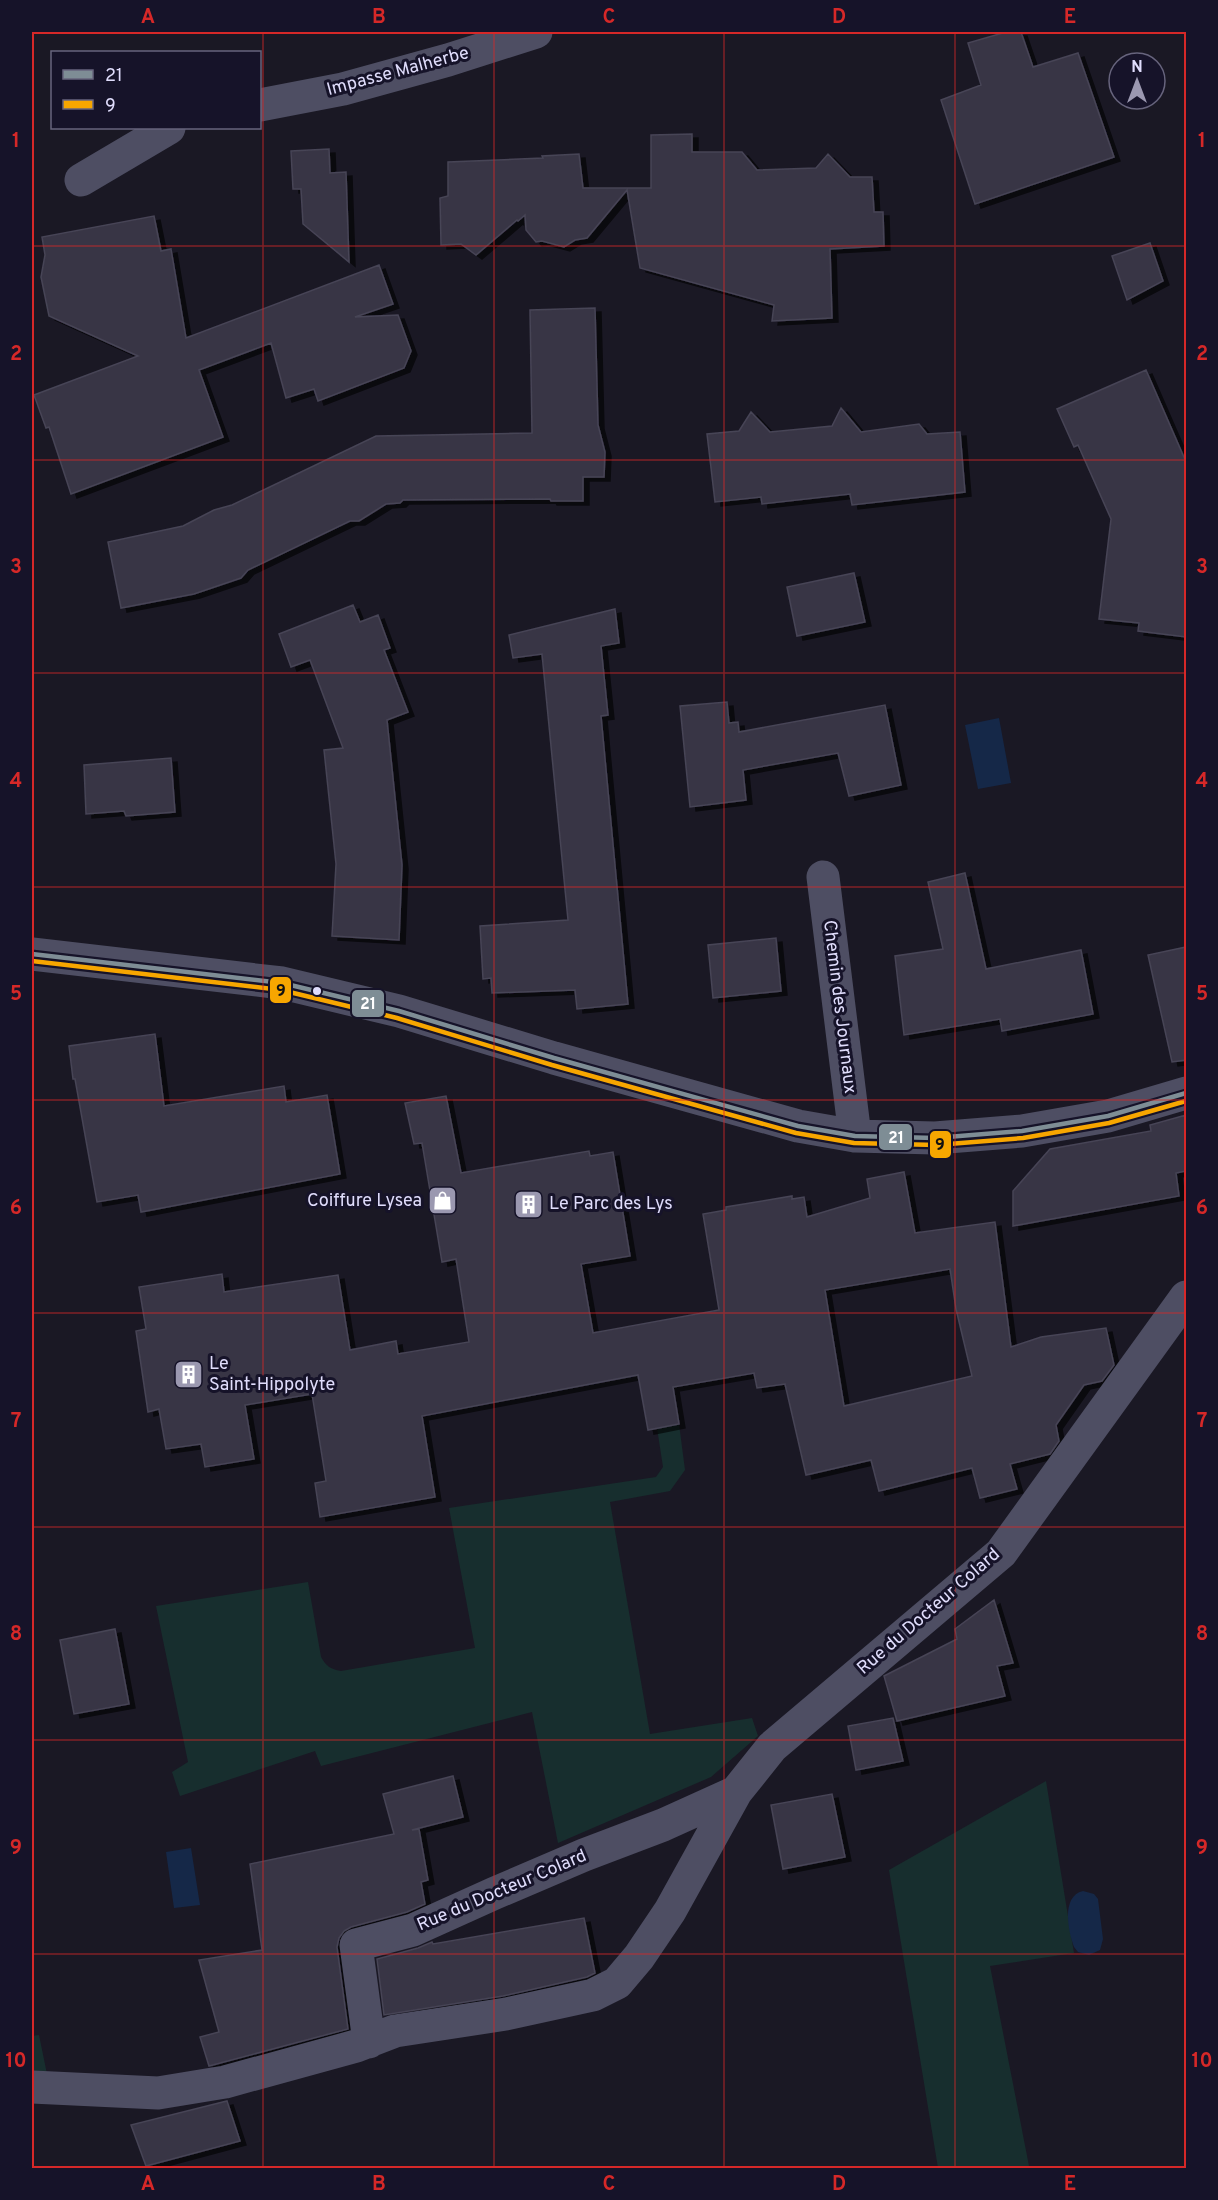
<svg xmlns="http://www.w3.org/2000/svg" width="1218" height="2200" font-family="Overpass,sans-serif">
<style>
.green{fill:#172e2e}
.water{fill:#152848}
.building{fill:#393645;stroke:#474456;stroke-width:1.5;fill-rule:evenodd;filter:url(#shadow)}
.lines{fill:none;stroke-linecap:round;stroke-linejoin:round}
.minor{stroke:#4e4e63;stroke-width:33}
.bus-1-casing{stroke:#161329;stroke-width:9}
.bus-2-casing{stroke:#161329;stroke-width:9}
.bus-1{stroke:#7e8d95;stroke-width:4.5}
.bus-2{stroke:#f7a600;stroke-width:4.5}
.grid{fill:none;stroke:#d62828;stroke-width:1.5;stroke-opacity:0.55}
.bus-dot{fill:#e0ddfc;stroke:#161329;stroke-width:2}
.labels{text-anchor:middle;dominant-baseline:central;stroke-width:6;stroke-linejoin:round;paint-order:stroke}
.street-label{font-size:18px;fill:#e0ddfc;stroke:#161329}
.poi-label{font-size:18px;fill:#e0ddfc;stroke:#161329;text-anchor:start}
.line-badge{stroke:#161329;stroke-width:2}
.badge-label{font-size:16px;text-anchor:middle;font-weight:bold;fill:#fff}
.pale-badge-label{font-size:16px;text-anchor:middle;font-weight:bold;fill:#111}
.neatline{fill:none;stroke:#d62828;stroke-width:2}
.grid-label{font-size:20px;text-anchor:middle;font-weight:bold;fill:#d62828}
</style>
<defs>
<filter id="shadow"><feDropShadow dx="6" dy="4" stdDeviation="0" flood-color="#0009"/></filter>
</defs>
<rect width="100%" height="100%" fill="#1a1824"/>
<path class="green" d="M679,1424L685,1470L670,1491L610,1502L650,1734L752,1718L758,1736L711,1777L558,1843L532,1712L321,1766L315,1751L180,1796L172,1772L188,1762L156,1606L308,1582L321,1657C326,1666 330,1669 341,1671L475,1648L449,1508L656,1477L663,1467L657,1428Z
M1046,1781L1074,1953L990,1966L1029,2166L992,2168H938L889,1870Z
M39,2035L48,2079L32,2077V2036Z"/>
<path class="water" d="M999,718L1011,783L978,789L965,725Z
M191,1848L200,1905L174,1908L166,1852Z
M1083,1891L1094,1894L1098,1899L1103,1939L1100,1950L1089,1955L1078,1952L1074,1947C1068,1931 1061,1896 1083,1891Z"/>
<path class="building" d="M1006,32H1021L1033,67L1078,53L1114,157L975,204L941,100L981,85L968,43Z
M692,134V152H742L757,170L816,168L828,154L850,177H872L874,212H883L884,246L830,249L832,318L772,321L774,305L640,268L627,190L587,238L575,240L564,247L542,241L536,242L526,230L525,215L518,221L517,220L476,255L461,244L441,245L440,198L448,196V162L543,158L542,156L579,154L583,188H651V135Z
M329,149L330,173L346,172L349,262L303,224L301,189H293L291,151Z
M154,216L161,251L171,249L186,338L379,265L393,304L355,317L398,315L411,351L404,368L318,401L314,389L286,398L271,343L199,370L223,437L71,494L49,427L46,428L34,395L138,356L49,316L41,277L45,255L42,237Z
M1150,243L1163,281L1127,300L1112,256Z
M595,308L598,425L605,452L604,477H583V501H551L550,499L403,500L400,503L386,504L359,521H350L248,570L241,578L194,594L121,608L108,542L183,526L214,510L232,505L376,436L532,433L530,310Z
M1146,370L1186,462V637L1138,631L1139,623L1099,619L1111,519L1078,445L1074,447L1057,409Z
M841,408L861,432L919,424L927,434L960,432L965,492L852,505L850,494L762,504L761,497L715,502L707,434L739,431L751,412L770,432L832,426Z
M854,573L865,622L797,636L787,587Z
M353,605L360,622L378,615L390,648L384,650L408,712L387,720L402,865L399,940L332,936L336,864L324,750L343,748L310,660L291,667L279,634Z
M615,609L619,643L601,646L608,715L601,716L628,1004L577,1009L575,990L492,993L491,978L483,979L480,926L568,920L542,654L513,658L509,635Z
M727,702L729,723L738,722L739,732L885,705L901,785L849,796L838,753L743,770L746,800L690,807L680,706Z
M171,758L175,812L126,816L124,811L86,814L84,765Z
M965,873L986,969L1081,950L1093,1014L1002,1031L1000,1019L904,1035L895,956L943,949L928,882Z
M776,938L781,991L713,998L708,945Z
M1186,947V1060L1172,1062L1148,955Z
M155,1034L164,1106L284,1086L286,1102L327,1095L340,1174L141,1212L138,1195L97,1202L75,1079H73L69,1046Z
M446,1096L461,1173L589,1151L590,1156L613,1152L630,1256L581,1264L593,1333L719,1310L703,1214L726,1210V1207L792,1196V1199L804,1197L807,1217L870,1198L867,1179L904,1172L915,1233L995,1222L1011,1347L1041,1337L1106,1328L1114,1365L1102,1381L1084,1385L1056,1425L1059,1441L1050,1454L1010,1464L1017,1489L980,1498L972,1468L879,1491L871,1460L806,1475L785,1384L757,1388L754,1373L673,1387L679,1424L648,1430L638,1375L422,1416L435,1497L320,1517L315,1483L326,1481L312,1394L245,1405L254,1459L205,1467L201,1444L166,1449L159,1409L148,1412L136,1331L146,1329L139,1287L222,1274L224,1292L338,1275L350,1350L396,1341L398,1354L469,1342L456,1259L442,1262L422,1143L414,1144L405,1103ZM950,1269L956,1309L972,1376L844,1406L825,1290Z
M1186,1115V1171L1176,1173L1179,1196L1013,1226V1191L1050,1149L1151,1131L1150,1125Z
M994,1600L1013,1663L997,1666L1005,1696L897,1721L884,1676L957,1639L955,1629Z
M115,1629L129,1704L74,1714L60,1640Z
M893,1718L903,1761L856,1770L848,1726Z
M453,1776L463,1817L412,1830L419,1829L428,1880L421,1882L425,1904L407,1912L351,1927L344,1931L339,1938L337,1947L348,2029L209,2066L200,2037L219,2032L199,1960L262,1950L250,1864L394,1834L383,1794Z
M832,1794L845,1857L783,1869L771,1805Z
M584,1918L595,1973L587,1977L503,1996L384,2015L377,1959L418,1948L432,1942L433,1944Z
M227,2101L240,2141L146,2166L131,2125Z"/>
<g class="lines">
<path class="minor" d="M260,105L343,89L448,60L536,32
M81,180L169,128
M823,877L855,1136
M32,954L282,983L399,1011L554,1058L798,1126L855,1136L935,1138L1022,1131L1108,1116L1186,1093
M369,2042L356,1945L413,1930L495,1893L584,1855L663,1825L736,1792
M32,2087L158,2093L225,2082L356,2046L395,2031L506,2014L593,1995L617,1983L639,1957L670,1911L736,1792L772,1747L1001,1553L1186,1297"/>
<defs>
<path id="bus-1" d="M32,954L282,983L399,1011L554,1058L798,1126L855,1136L935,1138L1022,1131L1108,1116L1186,1093"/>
<path id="bus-2" d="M32,961L281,990L397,1018L552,1065L796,1133L854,1143L936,1145L1023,1138L1109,1123L1186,1101"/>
</defs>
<use href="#bus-1" class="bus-1-casing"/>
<use href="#bus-2" class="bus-2-casing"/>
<use href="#bus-1" class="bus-1"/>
<use href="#bus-2" class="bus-2"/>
</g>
<path class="grid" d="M263,32V2168M494,32V2168M724,32V2168M955,32V2168M32,246H1186M32,460H1186M32,673H1186M32,887H1186M32,1100H1186M32,1313H1186M32,1527H1186M32,1740H1186M32,1954H1186"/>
<defs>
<symbol id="shop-square" viewBox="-11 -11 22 22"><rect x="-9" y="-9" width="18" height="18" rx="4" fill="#9b98b0" stroke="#161329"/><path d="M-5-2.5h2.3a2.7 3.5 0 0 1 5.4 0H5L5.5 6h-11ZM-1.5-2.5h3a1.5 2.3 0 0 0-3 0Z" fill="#fff"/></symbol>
<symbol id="building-square" viewBox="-11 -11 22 22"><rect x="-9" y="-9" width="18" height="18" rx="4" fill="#9b98b0" stroke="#161329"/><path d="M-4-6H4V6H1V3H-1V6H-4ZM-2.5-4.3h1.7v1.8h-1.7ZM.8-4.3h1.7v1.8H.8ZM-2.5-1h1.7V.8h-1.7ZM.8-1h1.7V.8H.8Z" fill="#fff"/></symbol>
</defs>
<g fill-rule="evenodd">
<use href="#shop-square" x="426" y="1184" width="33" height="33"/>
<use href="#building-square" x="512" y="1188" width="33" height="33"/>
<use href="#building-square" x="172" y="1358" width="33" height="33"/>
</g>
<circle class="bus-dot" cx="317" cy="991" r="5"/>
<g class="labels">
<g class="street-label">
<text transform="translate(398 72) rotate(-15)">Impasse Malherbe</text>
<text transform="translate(839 1007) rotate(83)">Chemin des Journaux</text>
<text transform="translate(929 1612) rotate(-41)">Rue du Docteur Colard</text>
<text transform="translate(502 1891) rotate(-23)">Rue du Docteur Colard</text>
</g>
<g class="poi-label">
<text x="422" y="1201" text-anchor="end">Coiffure Lysea</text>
<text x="549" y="1204">Le Parc des Lys</text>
<text x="209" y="1364">Le<tspan x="209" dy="21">Saint-Hippolyte</tspan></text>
</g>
</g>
<g class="line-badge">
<rect x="269" y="976" width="23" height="28" rx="6" fill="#f7a600"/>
<rect x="351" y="989" width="34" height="29" rx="6" fill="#7e8d95"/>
<rect x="878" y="1123" width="35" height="28" rx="6" fill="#7e8d95"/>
<rect x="929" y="1130" width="23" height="29" rx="6" fill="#f7a600"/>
</g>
<g class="badge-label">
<text x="368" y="1009">21</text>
<text x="896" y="1143">21</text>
</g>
<g class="pale-badge-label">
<text x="281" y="996">9</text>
<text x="940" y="1150">9</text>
</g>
<rect width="1218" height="2200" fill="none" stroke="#161329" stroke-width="66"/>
<rect x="51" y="51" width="210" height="78" fill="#161329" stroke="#67647d" stroke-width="1.5"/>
<rect x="63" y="70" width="30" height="9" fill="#7e8d95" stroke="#67647d" stroke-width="1.5"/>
<text x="105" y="81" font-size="18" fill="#e0ddfc">21</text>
<rect x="63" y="100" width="30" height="9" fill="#f7a600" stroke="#67647d" stroke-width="1.5"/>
<text x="105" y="111" font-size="18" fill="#e0ddfc">9</text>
<g transform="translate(1137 81)"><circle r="28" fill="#161329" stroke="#67647d" stroke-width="1.5"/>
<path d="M0-4.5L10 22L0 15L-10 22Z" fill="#9b98b0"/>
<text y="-9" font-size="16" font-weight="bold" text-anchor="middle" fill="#e0ddfc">N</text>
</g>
<rect x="33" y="33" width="1152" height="2134" class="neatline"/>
<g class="grid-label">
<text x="148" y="23">A</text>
<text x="379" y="23">B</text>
<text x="609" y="23">C</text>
<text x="839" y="23">D</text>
<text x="1070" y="23">E</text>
<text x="16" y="147">1</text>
<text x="1202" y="147">1</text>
<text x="16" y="360">2</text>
<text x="1202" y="360">2</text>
<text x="16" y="573">3</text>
<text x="1202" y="573">3</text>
<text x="16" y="787">4</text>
<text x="1202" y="787">4</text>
<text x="16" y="1000">5</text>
<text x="1202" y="1000">5</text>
<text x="16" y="1214">6</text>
<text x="1202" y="1214">6</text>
<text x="16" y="1427">7</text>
<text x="1202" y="1427">7</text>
<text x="16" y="1640">8</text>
<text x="1202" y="1640">8</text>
<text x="16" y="1854">9</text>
<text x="1202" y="1854">9</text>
<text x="16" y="2067">10</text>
<text x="1202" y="2067">10</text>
<text x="148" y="2190">A</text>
<text x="379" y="2190">B</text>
<text x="609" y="2190">C</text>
<text x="839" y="2190">D</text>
<text x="1070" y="2190">E</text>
</g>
</svg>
